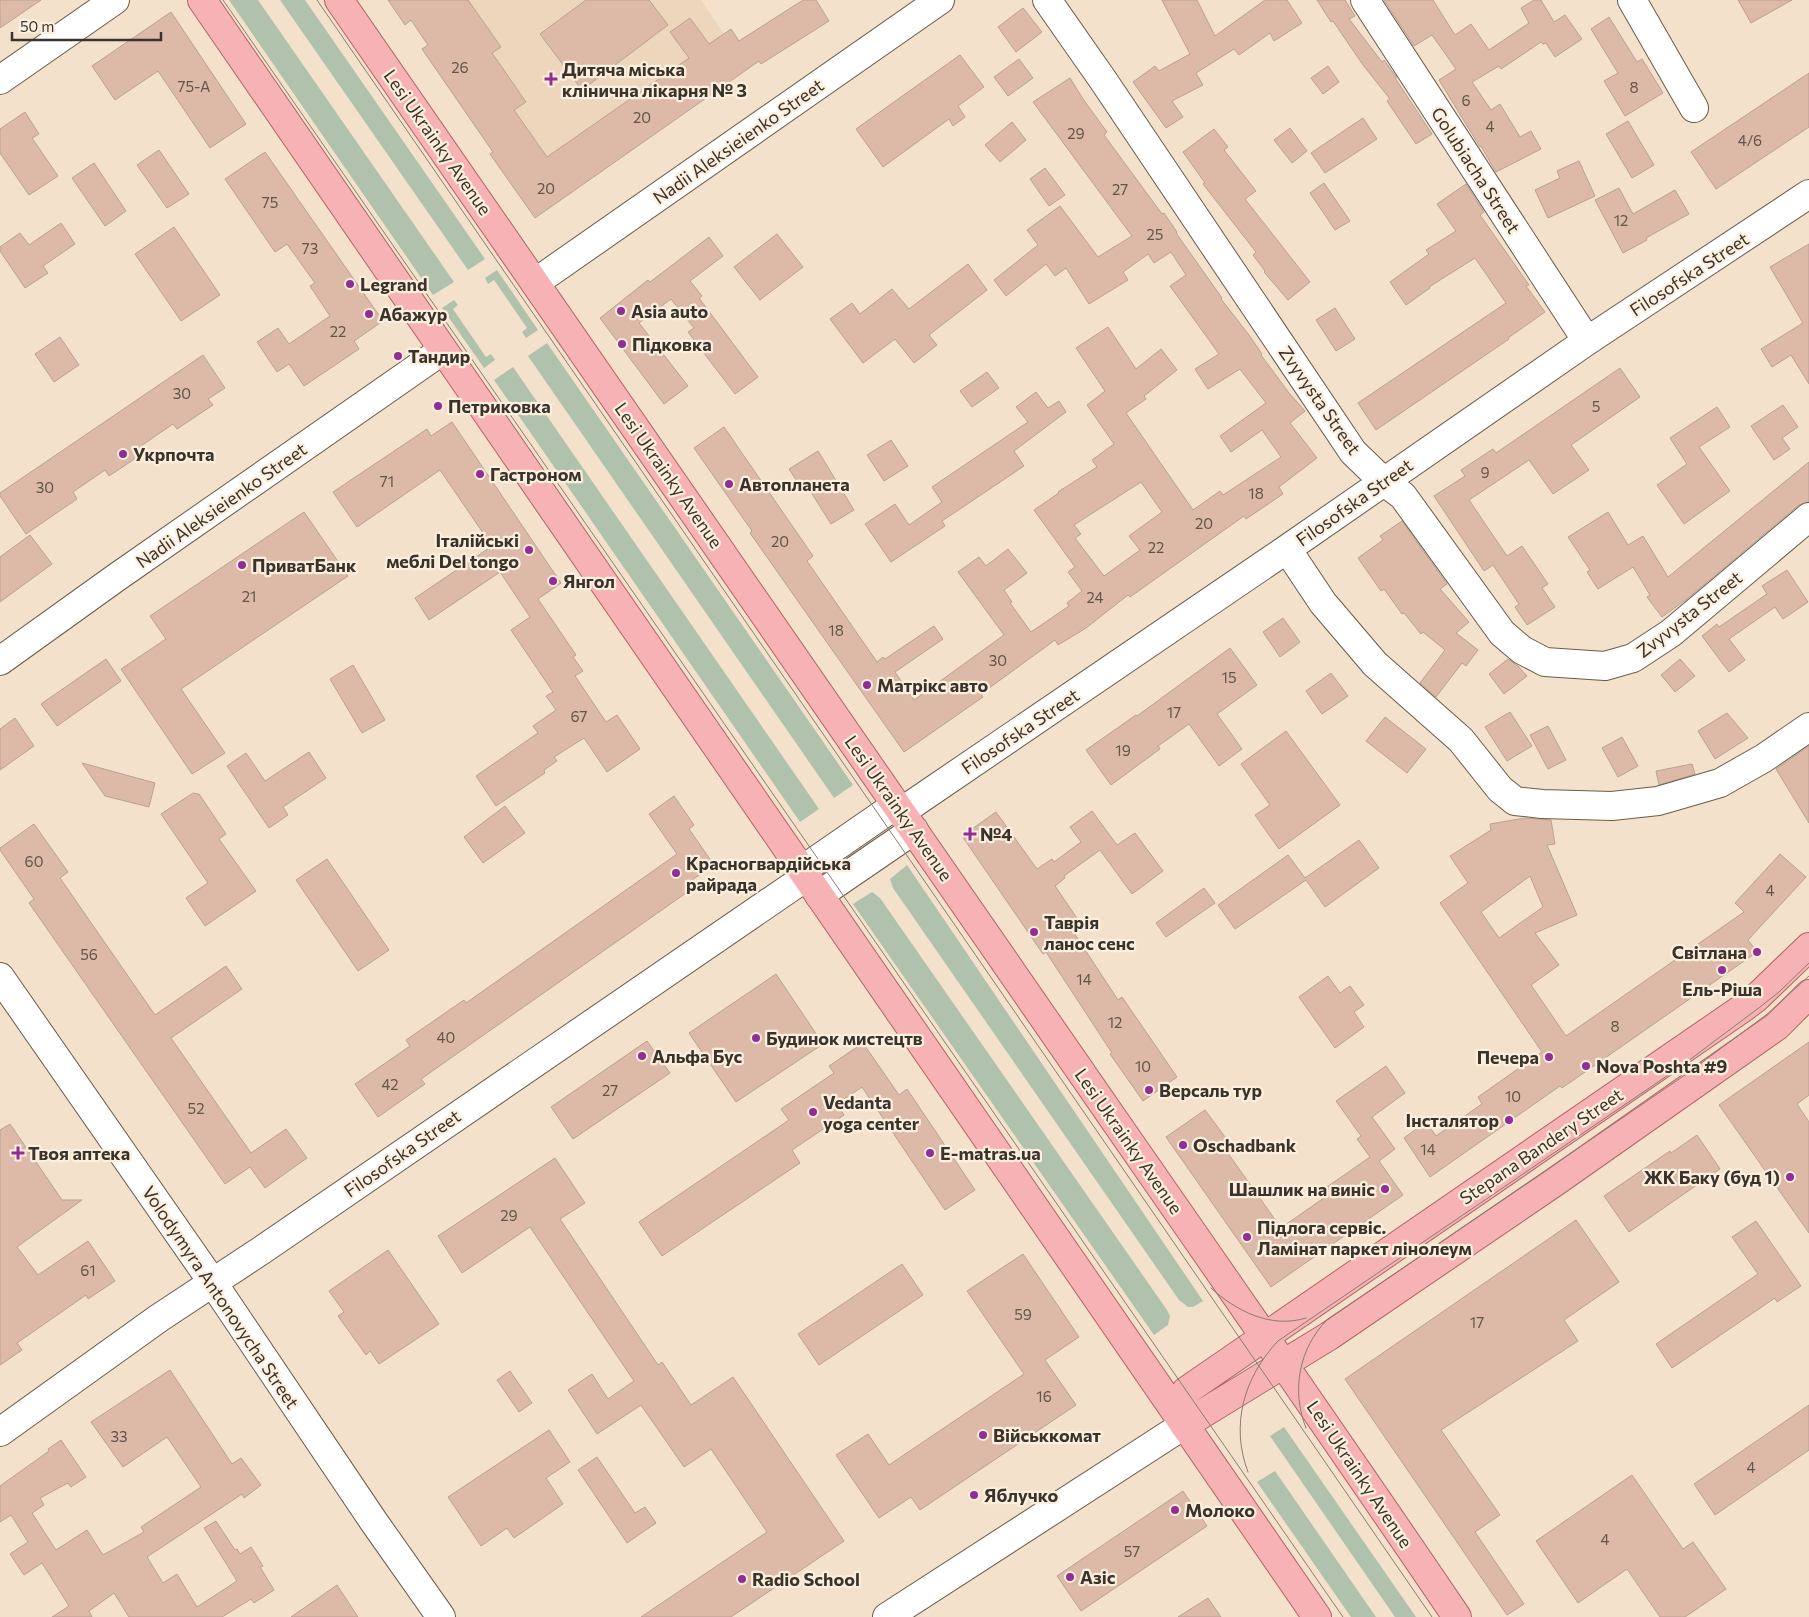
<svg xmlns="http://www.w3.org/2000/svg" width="1809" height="1617" font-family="Commissioner,sans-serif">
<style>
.built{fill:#edd6bb}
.green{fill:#b0c2ac}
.building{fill:#dcbaa7;stroke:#b9a193;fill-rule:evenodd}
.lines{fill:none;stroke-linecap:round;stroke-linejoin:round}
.minor-casing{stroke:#6b5c49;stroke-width:30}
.major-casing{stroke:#b26465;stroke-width:30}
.minor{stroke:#fff;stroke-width:28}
.major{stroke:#f7b2b5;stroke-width:28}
.tram{stroke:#897d70;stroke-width:1}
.poi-dot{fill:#922d94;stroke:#fdefde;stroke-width:2}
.labels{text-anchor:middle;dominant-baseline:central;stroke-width:4.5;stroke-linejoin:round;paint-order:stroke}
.number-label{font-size:15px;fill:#62554a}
.poi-label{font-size:18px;font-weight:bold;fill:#3a332b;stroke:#fdefde;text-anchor:start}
.street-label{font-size:18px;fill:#3a332b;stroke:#fdefde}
</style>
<rect width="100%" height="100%" fill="#f3e1cc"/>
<path class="built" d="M388,0H701L724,34L709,44L690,18L671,32L689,58L547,157L527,128L494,151L428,45L411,21L405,25Z"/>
<path class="green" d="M229,0H258L454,282L433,295Z
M280,0H305L485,259L468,270Z
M497,270L538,330L526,338L522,332L527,328L494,280L488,284L485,278Z
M454,300L458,305L453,309L486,357L491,354L495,360L484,368L442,308Z
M547,343L853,785L834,798L528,356Z
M513,367L819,809L800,822L494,380Z
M907,865L1203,1301L1193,1307H1188L1179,1300L893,888L890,879Z
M872,892L880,898L1167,1310L1170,1316L1168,1325L1154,1335L853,904Z
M1284,1427L1416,1617H1395L1270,1436Z
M1275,1471L1376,1617H1351L1257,1482Z"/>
<path class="building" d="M0,0H41L0,28Z
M388,0H468L501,47L492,53L526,102L514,110L547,157L689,58L670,32L690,18L709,44L731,29L739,41L803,0H816L829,21L761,64L759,61L535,218L490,154L493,152L422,49L428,45L411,20L405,25Z
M586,0H649L668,25L582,90L540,34Z
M1162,0H1197L1215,36L1265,0H1287L1302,23L1274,41L1270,33L1239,55L1234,49L1196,73L1203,85L1172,101L1183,117L1166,128L1133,82L1155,66L1159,71L1190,54Z
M1317,0H1345L1355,16L1349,19L1382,62L1384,60L1394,74L1397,77L1395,78L1432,134L1416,144L1387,101L1390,99L1363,65L1333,21L1331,22Z
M1384,0H1433L1455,35L1471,24L1489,50L1529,23L1521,8L1534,0H1541L1554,22L1565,15L1582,39L1555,57L1546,43L1543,44L1541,42L1501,69L1499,66L1472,82L1491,110L1500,104L1520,137L1531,131L1541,149L1496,172L1481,146L1480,147L1439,80L1456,69L1432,35L1414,46Z
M1738,0H1792L1751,23Z
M1023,8L1042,32L1016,52L998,27Z
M171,12L246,124L210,148L158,71L115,100L92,66Z
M1609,17L1637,62L1642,59L1663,93L1625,116L1604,81L1618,73L1591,29Z
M960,55L984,87L958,106L965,117L953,126L949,119L883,167L856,129Z
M1019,59L1033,78L1008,96L994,77Z
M1328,66L1339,82L1323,94L1311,78Z
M1809,73V127L1716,189L1691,152Z
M1070,78L1083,99L1107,132L1104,135L1162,214L1164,213L1177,232L1176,233L1222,298L1221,299L1249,335L1262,354L1261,355L1289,393L1305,411L1290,423L1317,458L1279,487L1283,494L1246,519L1244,516L1130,597L1128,595L1086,628L1058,645L1055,640L981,694L983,697L904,752L750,533L752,531L694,448L724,427L813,556L807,561L877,662L883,657L885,659L934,626L943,639L895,672L914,700L1004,635L958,572L979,557L986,566L1008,549L1027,573L1004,590L1012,602L1010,603L1031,632L1069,606L1067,603L1082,591L1068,572L1075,567L1034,510L1059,493L1058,492L1097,467L1092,460L1114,444L1087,405L1105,391L1076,348L1108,327L1136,369L1161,349L1177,370L1144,396L1146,399L1126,413L1193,510L1220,491L1223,495L1281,457L1262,430L1231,452L1220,436L1266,403L1240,369L1208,389L1195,369L1219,354L1170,286L1186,275L1171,252L1154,263L1148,254L1123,272L1128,280L1089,304L1066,268L1055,276L1046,264L1006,296L994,280L1038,245L1027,230L1060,206L1098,257L1132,236L1033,102ZM1141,482L1162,512L1129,536L1140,550L1104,576L1075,538L1081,534L1074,525Z
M25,112L39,134L32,138L58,176L29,195L0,153V129Z
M1363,118L1377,139L1325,173L1311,153Z
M1628,121L1654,165L1632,178L1606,134Z
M1012,122L1026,140L1000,162L985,145Z
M1290,128L1307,151L1292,163L1274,140Z
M1214,129L1228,147L1224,150L1256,191L1245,199L1310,282L1288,300L1264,272L1265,271L1253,255L1256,252L1203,184L1205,183L1183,152Z
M159,150L189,194L167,208L137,165Z
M265,152L383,321L354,341L359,349L304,386L289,364L277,372L257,342L278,328L289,344L330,316L310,286L315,283L287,244L275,252L225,179Z
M1579,161L1595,196L1548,218L1535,190L1560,178L1557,171Z
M94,163L126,211L105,226L72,178Z
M1045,168L1065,195L1049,206L1030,179Z
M1324,183L1350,221L1335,230L1310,193Z
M1466,184L1484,212L1480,215L1529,285L1526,286L1545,312L1508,338L1509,339L1376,430L1358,403L1506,303L1475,258L1429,287L1430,288L1406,305L1390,282L1429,254L1426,250L1456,231L1437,204Z
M1619,188L1633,214L1675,190L1689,214L1646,238L1647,240L1623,253L1595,200Z
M61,223L75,244L43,266L48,273L25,288L0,251V247L20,233L29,245Z
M174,227L220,295L181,321L135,254Z
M777,234L803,267L760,300L734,267Z
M709,237L723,256L690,281L702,296L699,298L758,377L735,394L688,332L694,328L671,299L639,323L688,386L664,404L600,318L648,280L650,282Z
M1809,244V384L1791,355L1772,367L1761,349L1803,323L1770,267Z
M968,264L987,290L929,335L937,345L914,363L895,339L863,363L830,319L852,303L860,314L892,289L909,309Z
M1335,308L1355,339L1336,351L1316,320Z
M60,337L79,365L54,382L35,354Z
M203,355L225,388L208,399L213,405L177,429L173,424L141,446L145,452L109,476L105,470L73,492L77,499L26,534L0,496V493Z
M1620,368L1640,397L1571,445L1589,470L1553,494L1529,460L1469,500L1507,556L1522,546L1548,584L1542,588L1555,607L1527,625L1515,607L1519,604L1493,565L1484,571L1434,496L1465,476L1461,470L1493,449L1496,453Z
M987,372L999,388L972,407L960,391Z
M1036,392L1048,408L1059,401L1066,412L1014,451L1024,466L942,521L945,526L891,562L865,524L895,504L909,525L942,502L932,487L1028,422L1016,407Z
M1783,405L1798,427L1782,438L1790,449L1774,460L1751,426Z
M1717,407L1730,427L1699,447L1730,491L1684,524L1657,485L1687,464L1670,438Z
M452,422L561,583L538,599L576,655L573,657L583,671L575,676L606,722L617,715L640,749L607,772L584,738L554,757L557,761L544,770L545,773L496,806L476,776L538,733L533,726L556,710L546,696L553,692L511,630L530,617L500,572L429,620L415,598L492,546L440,470L357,527L333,492L427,429L431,436Z
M891,440L908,466L884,481L867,455Z
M818,451L854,510L831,524L809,489L804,492L789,469Z
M1809,462V502L1799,505L1687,599L1662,617L1647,597L1650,595L1633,567L1598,589L1587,572L1590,570L1568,537L1608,512L1628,545L1643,536L1668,577Z
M304,512L348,576L181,689L225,753L192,774L121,669L166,639L150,616Z
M1402,521L1447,584L1440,589L1469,622L1456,633L1478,650L1466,666L1462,663L1436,697L1420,683L1445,650L1423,632L1421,634L1404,613L1402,614L1384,589L1381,591L1358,558L1383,540L1380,536Z
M30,535L52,564L0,602V557Z
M1787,570L1808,602L1783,619L1775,607L1729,639L1745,660L1729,672L1702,636L1717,624L1719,627L1767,594L1762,586Z
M1283,618L1300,642L1280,657L1263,632Z
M1230,648L1257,685L1217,714L1242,749L1219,766L1189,724L1158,746L1160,749L1111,785L1086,750L1136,715L1137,716Z
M106,659L121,681L57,726L41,704Z
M1508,659L1518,666L1527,676L1504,694L1489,674Z
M1680,659L1695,676L1675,692L1661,675Z
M353,665L385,720L362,733L330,679Z
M1331,673L1348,696L1322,714L1306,691Z
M1510,712L1532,746L1507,761L1485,727Z
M1727,713L1748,738L1715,759L1698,731Z
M1385,717L1426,749L1407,773L1366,741Z
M15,718L34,746L0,770V729Z
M1548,726L1566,760L1548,769L1530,735Z
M1286,731L1340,805L1279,849L1255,815L1270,805L1241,764Z
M1622,737L1638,766L1618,777L1602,748Z
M1809,746V823L1776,769Z
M309,752L326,778L283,807L288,815L269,828L227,766L246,753L265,781Z
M82,763L155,783L149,807L105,796Z
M1692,764L1695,774L1659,785L1656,771Z
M193,793L199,794L226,834L219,839L256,891L205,926L186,898L208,883L161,814Z
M674,796L694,825L689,829L714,865L692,880L696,886L421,1079L425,1084L378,1117L355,1084L410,1046L406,1040L464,1000L466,1003L677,854L649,814Z
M505,806L525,833L483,863L464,837Z
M1092,811L1117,845L1135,833L1163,871L1132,894L1100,850L1064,876L1065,878L1055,886L1083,927L1074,933L1118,1000L1122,997L1177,1077L1143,1101L1110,1054L1112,1053L1046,952L1043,954L962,836L996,812L1037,869L1052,859L1054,862L1081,842L1070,827Z
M1525,818L1551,820L1555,844L1547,845L1577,915L1535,933L1559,965L1531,985L1566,1036L1744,912L1735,903L1780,854L1806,877L1748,940L1757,952L1575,1079L1562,1088L1560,1086L1430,1177L1404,1138L1426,1122L1436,1136L1482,1104L1478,1097L1542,1052L1440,903L1468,883L1450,856L1491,830L1490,824ZM1530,876L1543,907L1499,938L1481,912Z
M34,824L68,872L60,878L155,1015L226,966L242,989L171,1038L251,1153L286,1129L307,1158L265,1188L250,1167L225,1184L29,903L34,899L0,850V848Z
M1359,840L1379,868L1325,907L1306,880L1235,929L1218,905L1288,855L1305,878Z
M327,859L389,950L358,971L296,880Z
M1204,888L1215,903L1166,937L1156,923Z
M776,974L823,1044L736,1102L689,1033Z
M1328,976L1340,993L1350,986L1364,1005L1354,1012L1364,1027L1335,1048L1299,997Z
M647,1041L670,1073L573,1139L551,1107Z
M1809,1042V1095L1797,1104L1809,1122V1233L1719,1105Z
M863,1043L899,1095L907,1089L975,1190L945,1210L862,1087L837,1104L844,1115L792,1150L800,1163L662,1256L639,1222L789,1120L781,1109L834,1073L829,1066Z
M1386,1066L1405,1093L1372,1117L1395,1149L1379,1161L1403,1195L1271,1287L1166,1137L1205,1110L1228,1141L1222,1145L1281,1228L1328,1195L1324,1189L1370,1157L1357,1139L1361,1136L1336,1101Z
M10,1124L62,1200H82L17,1247L38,1275L88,1241L115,1281L88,1299L86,1295L17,1343L22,1350L0,1365V1130Z
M1697,1135L1720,1169L1629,1232L1604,1196L1670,1151L1671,1153Z
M555,1158L585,1203L560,1219L658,1365L662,1362L691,1405L733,1377L844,1541L731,1617H641L767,1532L711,1449L684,1467L641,1405L597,1434L568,1390L592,1374L608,1399L634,1381L530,1227L462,1273L438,1236Z
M1576,1220L1619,1282L1564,1320L1578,1341L1441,1430L1500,1515L1475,1532L1524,1604L1507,1615L1345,1379Z
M1756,1221L1801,1286L1777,1302L1775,1298L1672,1368L1656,1344L1758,1274L1732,1237Z
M388,1250L439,1324L379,1364L370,1351L366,1355L338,1316L344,1312L329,1291Z
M1023,1254L1079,1337L1045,1360L1076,1405L920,1510L911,1497L879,1518L836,1455L868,1434L889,1465L1024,1374L967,1291Z
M902,1264L923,1295L819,1365L798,1334Z
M170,1370L232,1464L241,1458L261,1485L244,1498L242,1494L147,1557L163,1583L177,1574L197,1607L237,1581L204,1528L216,1521L235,1550L237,1549L240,1554L251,1547L263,1566L260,1567L274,1590L254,1603L251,1599L222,1617H129L114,1593L89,1611L92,1617H52L69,1606L42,1563L24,1575L10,1554L28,1542L11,1515L0,1522V1486L49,1451L48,1449L61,1440L86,1477L71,1487L68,1483L40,1498L44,1505L32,1513L56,1550L87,1530L103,1555L144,1532L141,1527L201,1487L167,1437L123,1467L91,1422Z
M510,1371L532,1403L519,1412L497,1380Z
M1809,1405V1450L1715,1515L1694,1484Z
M549,1430L570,1462L546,1478L563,1504L514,1538L507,1528L481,1546L448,1497Z
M597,1457L635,1513L645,1507L656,1523L627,1543L578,1470Z
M1632,1475L1683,1549L1693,1542L1726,1589L1685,1617H1660L1627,1569L1578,1603L1536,1541Z
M1183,1491L1207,1526L1081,1611L1057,1576Z
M337,1585L358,1617H291Z
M1208,1598L1221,1617H1178Z"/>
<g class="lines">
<defs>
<path id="minor" d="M1047,0L1103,80L1353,452L1383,481L1403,496L1502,633L1522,650L1545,662L1605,666L1633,658L1671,633L1809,517
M1365,0L1587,341
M1632,0L1694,108
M0,80L115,0
M536,282L940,0
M1287,549L1323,603L1375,664L1461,740L1500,789L1515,801L1542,804L1612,806L1658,801L1720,783L1764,758L1809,727
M0,661L117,577L443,350
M901,812L1287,549L1587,341L1809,194
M802,870L896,805
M819,895L914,830
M0,977L213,1283L374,1522L441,1617
M0,1432L159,1318L262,1250L806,877
M887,1617L1184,1425"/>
<path id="major" d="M202,0L1317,1617
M339,0C602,379 863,759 1126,1137C1237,1297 1348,1456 1457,1617
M1184,1425C1180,1412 1179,1403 1186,1391L1740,1010L1756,998L1809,947
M1184,1425L1329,1336L1555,1182L1777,1026L1809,994"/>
</defs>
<use href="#minor" class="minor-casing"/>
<use href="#major" class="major-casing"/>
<use href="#minor" class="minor"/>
<use href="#major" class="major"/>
<path class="tram" d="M223,0L1343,1617
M317,0L1432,1617
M1211,1288C1236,1311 1271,1329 1306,1318
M1306,1428C1291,1391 1299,1348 1327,1320L1685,1075L1766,1015L1809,976
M1248,1472C1230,1425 1244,1377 1278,1341L1680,1067L1760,1007L1779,992L1809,963"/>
</g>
<g class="poi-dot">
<path d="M548.5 71.5h5v5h5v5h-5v5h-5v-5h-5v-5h5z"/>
<circle cx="350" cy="284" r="5"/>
<circle cx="621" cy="311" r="5"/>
<circle cx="369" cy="314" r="5"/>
<circle cx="622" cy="344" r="5"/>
<circle cx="398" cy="356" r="5"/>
<circle cx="438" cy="406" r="5"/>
<circle cx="123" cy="454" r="5"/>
<circle cx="480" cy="474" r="5"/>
<circle cx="729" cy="484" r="5"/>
<circle cx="529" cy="550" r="5"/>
<circle cx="242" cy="565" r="5"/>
<circle cx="553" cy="581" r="5"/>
<circle cx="867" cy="685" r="5"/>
<path d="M967.5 826.5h5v5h5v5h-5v5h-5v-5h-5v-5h5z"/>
<circle cx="676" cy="873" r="5"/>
<circle cx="1034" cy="932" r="5"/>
<circle cx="1757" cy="952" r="5"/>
<circle cx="1722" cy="970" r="5"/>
<circle cx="756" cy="1038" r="5"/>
<circle cx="642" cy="1056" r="5"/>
<circle cx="1549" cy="1057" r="5"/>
<circle cx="1586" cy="1066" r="5"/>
<circle cx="1149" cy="1090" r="5"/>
<circle cx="813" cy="1112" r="5"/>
<circle cx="1509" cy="1120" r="5"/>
<circle cx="1183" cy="1145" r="5"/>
<path d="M15.5 1145.5h5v5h5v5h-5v5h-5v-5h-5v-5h5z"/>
<circle cx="930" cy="1153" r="5"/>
<circle cx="1790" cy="1177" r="5"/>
<circle cx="1385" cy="1189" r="5"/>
<circle cx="1247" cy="1237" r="5"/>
<circle cx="983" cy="1435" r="5"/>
<circle cx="974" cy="1495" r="5"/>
<circle cx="1175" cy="1510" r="5"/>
<circle cx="1070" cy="1577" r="5"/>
<circle cx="742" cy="1579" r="5"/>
</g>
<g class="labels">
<g class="number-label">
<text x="460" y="67">26</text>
<text x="194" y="86">75-А</text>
<text x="1634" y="87">8</text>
<text x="1466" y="100">6</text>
<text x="642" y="117">20</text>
<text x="1490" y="126">4</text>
<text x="1076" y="133">29</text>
<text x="1750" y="140">4/6</text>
<text x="546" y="188">20</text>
<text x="1120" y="189">27</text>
<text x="270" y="202">75</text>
<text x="1621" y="220">12</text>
<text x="1155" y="234">25</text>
<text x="310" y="248">73</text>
<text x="338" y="331">22</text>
<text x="182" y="393">30</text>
<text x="1596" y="406">5</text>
<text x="1485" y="472">9</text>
<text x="387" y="481">71</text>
<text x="45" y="487">30</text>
<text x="1256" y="493">18</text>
<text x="1204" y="523">20</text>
<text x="780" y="541">20</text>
<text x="1156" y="547">22</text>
<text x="249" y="596">21</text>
<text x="1095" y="597">24</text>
<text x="836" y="630">18</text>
<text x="998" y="660">30</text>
<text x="1229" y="677">15</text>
<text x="1174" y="712">17</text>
<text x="579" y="716">67</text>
<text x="1123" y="750">19</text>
<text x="34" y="861">60</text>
<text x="1770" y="890">4</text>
<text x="89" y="954">56</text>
<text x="1084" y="979">14</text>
<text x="1115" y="1022">12</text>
<text x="1615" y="1026">8</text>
<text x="446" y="1037">40</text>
<text x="1143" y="1066">10</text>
<text x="390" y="1084">42</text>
<text x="610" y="1090">27</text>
<text x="1513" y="1096">10</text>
<text x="196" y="1108">52</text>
<text x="1428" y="1149">14</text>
<text x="509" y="1215">29</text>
<text x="88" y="1270">61</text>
<text x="1023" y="1314">59</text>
<text x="1477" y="1322">17</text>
<text x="1044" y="1396">16</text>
<text x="119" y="1436">33</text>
<text x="1751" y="1467">4</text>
<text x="1605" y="1539">4</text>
<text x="1132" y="1551">57</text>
</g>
<g class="poi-label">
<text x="562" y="69">Дитяча міська<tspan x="562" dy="21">клінична лікарня № 3</tspan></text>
<text x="360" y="284">Legrand</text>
<text x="631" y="311">Asia auto</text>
<text x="379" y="314">Абажур</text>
<text x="632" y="344">Підковка</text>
<text x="408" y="356">Тандир</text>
<text x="448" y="406">Петриковка</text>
<text x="133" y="454">Укрпочта</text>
<text x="490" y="474">Гастроном</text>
<text x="739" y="484">Автопланета</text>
<text x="519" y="540" text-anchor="end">Італійські<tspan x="519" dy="21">меблі Del tongo</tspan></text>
<text x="252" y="565">ПриватБанк</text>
<text x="563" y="581">Янгол</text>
<text x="877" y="685">Матрікс авто</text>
<text x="980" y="834">№4</text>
<text x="686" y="863">Красногвардійська<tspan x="686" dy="21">райрада</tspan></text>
<text x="1044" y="922">Таврія<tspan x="1044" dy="21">ланос сенс</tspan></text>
<text x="1747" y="952" text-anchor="end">Світлана</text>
<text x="1722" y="989" text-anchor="middle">Ель-Ріша</text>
<text x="766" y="1038">Будинок мистецтв</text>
<text x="652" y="1056">Альфа Бус</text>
<text x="1539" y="1057" text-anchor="end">Печера</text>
<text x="1596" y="1066">Nova Poshta #9</text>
<text x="1159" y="1090">Версаль тур</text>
<text x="823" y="1102">Vedanta<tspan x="823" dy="21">yoga center</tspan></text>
<text x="1499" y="1120" text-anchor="end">Інсталятор</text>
<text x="1193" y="1145">Oschadbank</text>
<text x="28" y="1153">Твоя аптека</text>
<text x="940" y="1153">E-matras.ua</text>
<text x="1780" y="1177" text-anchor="end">ЖК Баку (буд 1)</text>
<text x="1375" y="1189" text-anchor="end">Шашлик на виніс</text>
<text x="1257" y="1227">Підлога сервіс.<tspan x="1257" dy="21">Ламінат паркет лінолеум</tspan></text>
<text x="993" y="1435">Військкомат</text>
<text x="984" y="1495">Яблучко</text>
<text x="1185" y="1510">Молоко</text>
<text x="1080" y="1577">Азіс</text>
<text x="752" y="1579">Radio School</text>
</g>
<g class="street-label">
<text transform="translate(738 141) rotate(-35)">Nadii Aleksieienko Street</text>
<text transform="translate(438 142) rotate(55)">Lesi Ukrainky Avenue</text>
<text transform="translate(1476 170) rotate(57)">Golubiacha Street</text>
<text transform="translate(1689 274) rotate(-33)">Filosofska Street</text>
<text transform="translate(1320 400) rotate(55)">Zvyvysta Street</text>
<text transform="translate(669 475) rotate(55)">Lesi Ukrainky Avenue</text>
<text transform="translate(1354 502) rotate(-35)">Filosofska Street</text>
<text transform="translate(221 505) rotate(-35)">Nadii Aleksieienko Street</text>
<text transform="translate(1689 614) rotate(-38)">Zvyvysta Street</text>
<text transform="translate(1020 731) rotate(-34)">Filosofska Street</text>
<text transform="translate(899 808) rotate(55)">Lesi Ukrainky Avenue</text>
<text transform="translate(1129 1141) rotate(55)">Lesi Ukrainky Avenue</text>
<text transform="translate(1541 1146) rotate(-34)">Stepana Bandery Street</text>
<text transform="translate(402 1153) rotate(-35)">Filosofska Street</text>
<text transform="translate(221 1297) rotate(56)">Volodymyra Antonovycha Street</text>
<text transform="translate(1360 1474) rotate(56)">Lesi Ukrainky Avenue</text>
</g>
</g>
<path d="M12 32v8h149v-8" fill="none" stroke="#3a332b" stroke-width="2.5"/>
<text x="20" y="32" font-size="15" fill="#3a332b" stroke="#fdefde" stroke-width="4" paint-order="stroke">50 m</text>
</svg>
